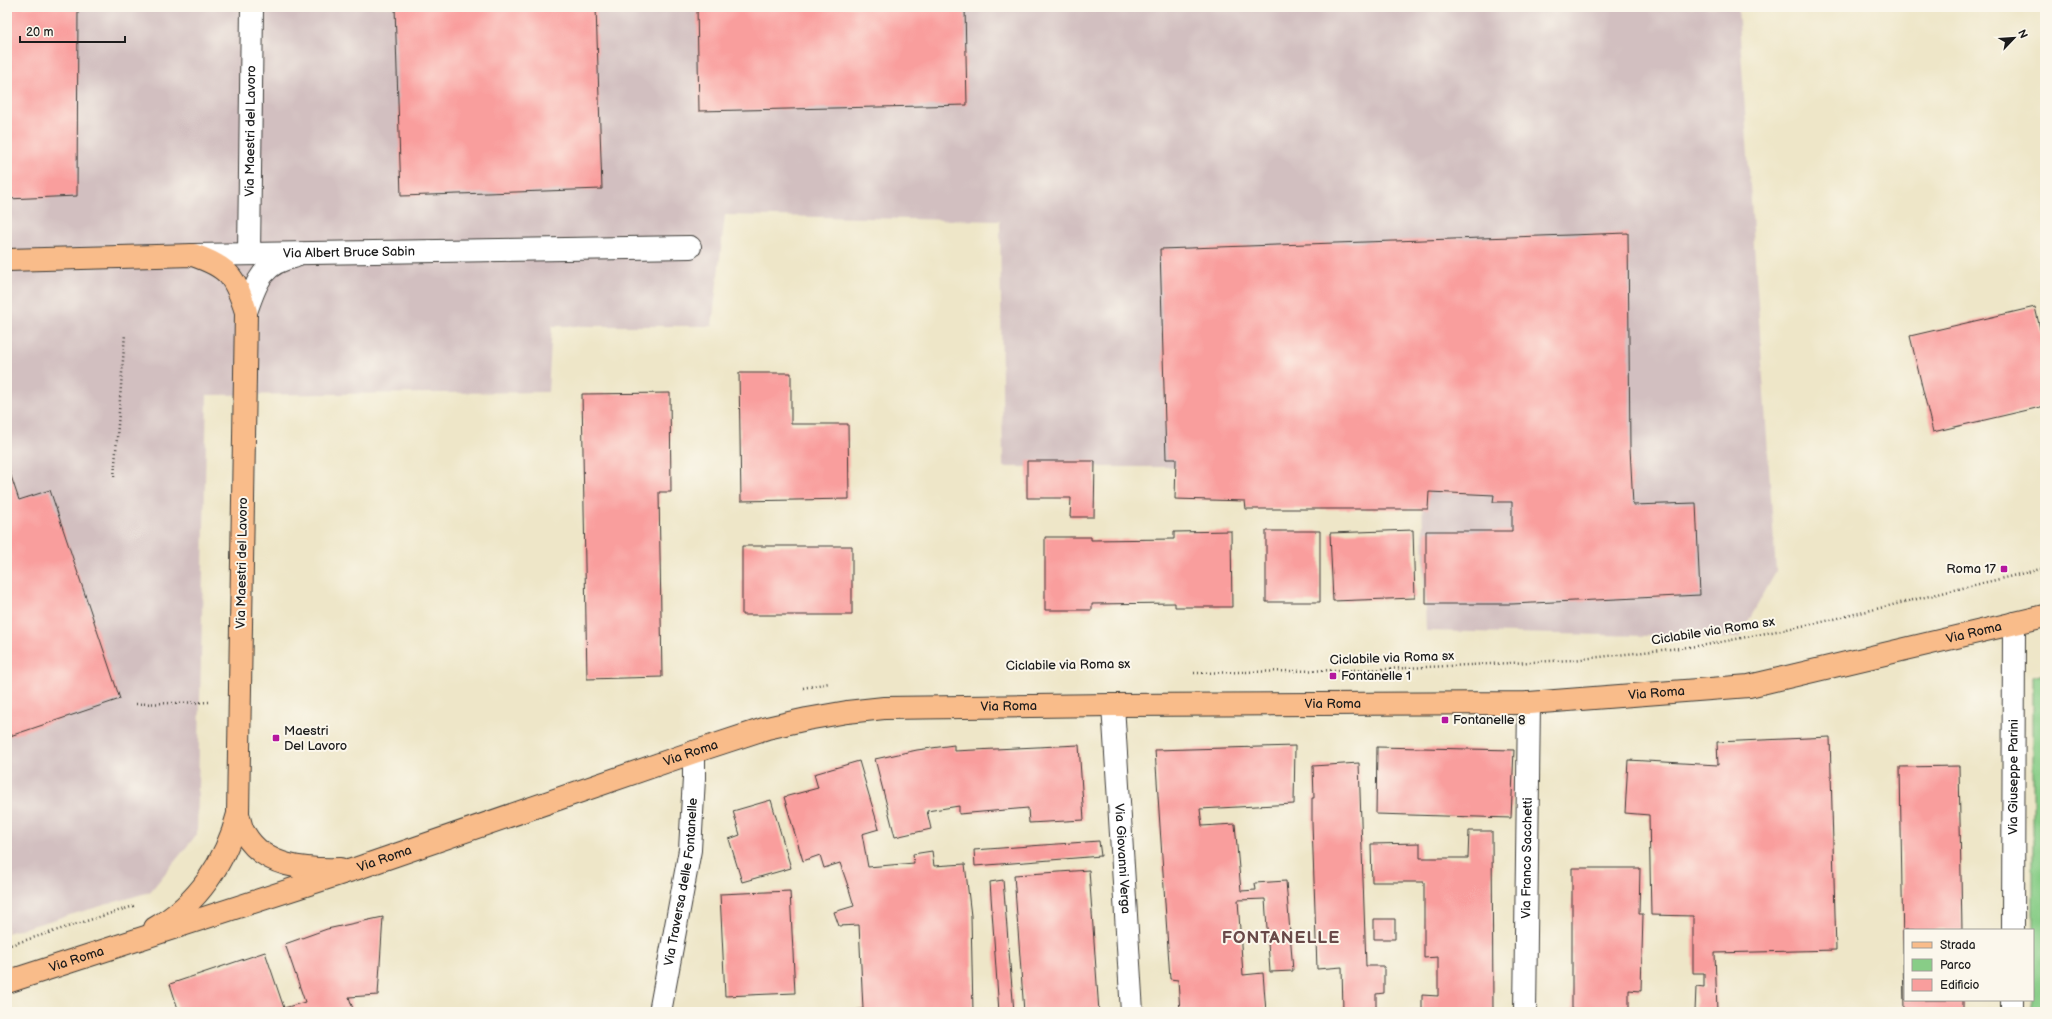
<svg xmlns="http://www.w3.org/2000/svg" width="2052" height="1019" font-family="'Balsamiq Sans',sans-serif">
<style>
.industrial{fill:#d2bfc0}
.green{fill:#88cd87;stroke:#527452}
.building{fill:#f99e9d}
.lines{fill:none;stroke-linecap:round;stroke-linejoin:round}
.minor-casing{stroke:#3c3a36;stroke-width:24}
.major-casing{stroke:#3c3a36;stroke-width:24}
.path{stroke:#3c3a36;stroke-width:2.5;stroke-dasharray:1 3;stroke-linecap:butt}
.minor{stroke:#fff;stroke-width:22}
.major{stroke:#f9bc8a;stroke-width:22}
.poi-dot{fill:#b5179e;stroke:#fbf7ec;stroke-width:1.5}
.labels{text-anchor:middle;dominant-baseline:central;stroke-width:4;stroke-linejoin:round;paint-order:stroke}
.street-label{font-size:13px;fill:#1c1c1c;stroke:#fbf7ec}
.poi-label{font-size:13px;fill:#1c1c1c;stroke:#fbf7ec;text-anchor:start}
.district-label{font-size:17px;font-weight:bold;letter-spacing:1px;fill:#694a49;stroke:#fbf7ec}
</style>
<rect width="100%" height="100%" fill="#fbf7ec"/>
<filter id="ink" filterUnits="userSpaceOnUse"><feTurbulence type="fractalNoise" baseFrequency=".025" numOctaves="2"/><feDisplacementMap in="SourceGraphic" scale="8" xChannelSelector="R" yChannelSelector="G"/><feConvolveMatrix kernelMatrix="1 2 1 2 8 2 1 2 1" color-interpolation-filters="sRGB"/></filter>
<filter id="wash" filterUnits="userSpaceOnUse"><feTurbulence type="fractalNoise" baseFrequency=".012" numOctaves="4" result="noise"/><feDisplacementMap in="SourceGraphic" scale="16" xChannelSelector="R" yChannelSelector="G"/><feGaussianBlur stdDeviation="0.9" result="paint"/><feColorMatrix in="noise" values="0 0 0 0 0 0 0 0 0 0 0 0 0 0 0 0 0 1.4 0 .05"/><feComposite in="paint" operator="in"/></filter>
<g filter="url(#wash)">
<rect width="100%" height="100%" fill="#eee6c8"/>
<path class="industrial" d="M7,7H1738L1776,572L1739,638L1426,631L1421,467H1003L1000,221L725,215L712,326H552L548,392L207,395L197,834L150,892L7,933Z"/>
<path class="green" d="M2045,672V1012H2031L2033,1000V676Z"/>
<g id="blocks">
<path class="building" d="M7,7H78L77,196L7,199Z
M395,7H596L602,189L401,196Z
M697,7H965L967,105L699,111Z
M1628,233L1630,448L1633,505L1696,503L1700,595L1512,604H1426V531H1512V502H1493L1494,495L1429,492L1428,509H1246L1245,501L1175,499L1176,459H1166L1160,249Z
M2035,307L2045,350V406L1933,432L1910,336Z
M739,373H791V424H848L849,499L741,501Z
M670,393L671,492H659L662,677L587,679L582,394Z
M1027,461H1095L1094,517H1070L1071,498H1027Z
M7,464L19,500L50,490L120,699L7,737Z
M1413,530L1415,598L1333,601L1330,533Z
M1231,531L1232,607H1175V603L1092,604V610H1045V537H1091V540L1174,539V532Z
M1266,531H1320V602H1266Z
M742,546H852V615H742Z
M1830,737L1836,950L1715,953L1717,1012H1695L1696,987L1704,988V973H1693V916L1651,915L1649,815L1625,813L1628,760L1718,765L1717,742Z
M954,745V751L1079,745L1084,820L1029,823L1028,808L959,814V806L927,811L931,829L895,837L875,759L917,750Z
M1295,746L1294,804L1200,809L1202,826L1235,824L1241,891L1256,890L1255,883L1286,881L1293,971L1270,972L1265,899L1238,900L1243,975L1263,973L1266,1012H1180L1178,980L1170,979L1155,750Z
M1377,747L1514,750L1511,818L1376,814Z
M859,761L879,829L862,834L868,867L914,863L913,854L932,851L934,866L965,864L971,916L973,1012H850V1010L863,1009L859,925L839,926L834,912L854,906L848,886L840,863L824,868L820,855L803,861L784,797L818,788L814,774Z
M1359,763L1366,966H1384V993L1376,994V1012H1343L1342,967L1317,969L1312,823V798H1314L1313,766Z
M1959,766L1962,930H1905V1000H1963V1012H1904L1900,767Z
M771,800L791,868L742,882L729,839L740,835L733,811Z
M1469,831H1492L1493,1012H1422V995L1438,996V957L1424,958V882H1372L1371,844L1420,843V858H1468Z
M1099,841L1101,856L975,866L974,850Z
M1572,868H1640L1639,914H1643L1641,991L1629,990V1012H1572Z
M1089,870L1099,1012H1024L1014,875Z
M1003,880L1014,1012H999L990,882Z
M790,891L795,993L725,996L720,894Z
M383,917L378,995L349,997L354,1012H179L170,984L265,952L284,1008L305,1002L285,944L327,929Z
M1374,919H1395V939H1374Z"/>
</g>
</g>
<g filter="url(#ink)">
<use href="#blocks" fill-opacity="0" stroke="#3c3a36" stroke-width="1"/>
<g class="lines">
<defs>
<g id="minor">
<path id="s1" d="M249,254L252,7"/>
<path id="s2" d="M193,255L690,247"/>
<path d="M246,312C256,284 261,263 294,257"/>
<path id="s3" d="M1113,705L1132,1012"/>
<path id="s4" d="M2013,930L2014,623"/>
<path id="s5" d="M660,1012L690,850L694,778V752"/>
<path id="s6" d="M1525,1012L1529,703"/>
<path d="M2012,1012V1000"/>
</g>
<g id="major">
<path d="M7,260L193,255C229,267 235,277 246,312L238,814C226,861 198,904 155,928"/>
<path d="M238,814C240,820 241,829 245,834C264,867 305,870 340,869"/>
<path id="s7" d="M7,982L358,868L694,752L767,728L807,719L847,712L884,708L1113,705L1529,703L1749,686L2045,616"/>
</g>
</defs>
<use href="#minor" class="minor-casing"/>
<use href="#major" class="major-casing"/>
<path class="path" d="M114,477L125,334
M1194,673L1385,669L1573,660L1706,645L1822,622L2045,568
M803,688L829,683
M136,704L211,702
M7,946L134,906"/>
<use href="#minor" class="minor"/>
<use href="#major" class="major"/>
</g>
</g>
<g class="poi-dot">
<rect x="2000" y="565" width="8" height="8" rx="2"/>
<rect x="1329" y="672" width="8" height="8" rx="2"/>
<rect x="1441" y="716" width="8" height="8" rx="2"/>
<rect x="272" y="734" width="8" height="8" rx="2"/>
</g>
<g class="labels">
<g class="street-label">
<text stroke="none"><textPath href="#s1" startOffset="123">Via Maestri del Lavoro</textPath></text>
<text stroke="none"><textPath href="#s2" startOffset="156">Via Albert Bruce Sabin</textPath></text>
<text transform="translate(242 563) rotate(-89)">Via Maestri del Lavoro</text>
<text transform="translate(1713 631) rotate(-9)">Ciclabile via Roma sx</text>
<text stroke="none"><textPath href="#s7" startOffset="2017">Via Roma</textPath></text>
<text transform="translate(1392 658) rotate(-2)">Ciclabile via Roma sx</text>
<text transform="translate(1068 665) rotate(-1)">Ciclabile via Roma sx</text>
<text stroke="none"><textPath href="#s7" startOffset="1693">Via Roma</textPath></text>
<text stroke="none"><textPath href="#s7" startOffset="1369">Via Roma</textPath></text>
<text stroke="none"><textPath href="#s7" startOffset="1045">Via Roma</textPath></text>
<text stroke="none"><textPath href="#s7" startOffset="721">Via Roma</textPath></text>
<text stroke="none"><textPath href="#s4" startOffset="153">Via Giuseppe Parini</textPath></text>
<text stroke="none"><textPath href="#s3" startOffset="154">Via Giovanni Verga</textPath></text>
<text stroke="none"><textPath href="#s6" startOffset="154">Via Franco Sacchetti</textPath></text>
<text stroke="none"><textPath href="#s7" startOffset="397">Via Roma</textPath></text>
<text stroke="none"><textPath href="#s5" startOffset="132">Via Traversa delle Fontanelle</textPath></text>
<text stroke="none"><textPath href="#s7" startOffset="73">Via Roma</textPath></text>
</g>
<g class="poi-label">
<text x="1996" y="569" text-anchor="end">Roma 17</text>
<text x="1341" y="676">Fontanelle 1</text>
<text x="1453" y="720">Fontanelle 8</text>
<text x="284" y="731">Maestri<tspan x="284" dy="15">Del Lavoro</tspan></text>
</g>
<g class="district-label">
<text x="1281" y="938">FONTANELLE</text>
</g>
</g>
<rect width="2052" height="1019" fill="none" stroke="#fbf7ec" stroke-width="24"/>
<rect x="1904" y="929" width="130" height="72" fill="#fbf7ec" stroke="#a29f99"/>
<rect x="1912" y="942" width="20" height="6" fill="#f9bc8a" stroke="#a29f99"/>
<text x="1940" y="949" font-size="12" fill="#1c1c1c">Strada</text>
<rect x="1912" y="959" width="20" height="12" fill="#88cd87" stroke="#a29f99"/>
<text x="1940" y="969" font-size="12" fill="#1c1c1c">Parco</text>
<rect x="1912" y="979" width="20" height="12" fill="#f99e9d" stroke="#a29f99"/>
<text x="1940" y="989" font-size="12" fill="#1c1c1c">Edificio</text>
<g transform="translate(2014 38) rotate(65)" stroke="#fbf7ec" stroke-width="3" paint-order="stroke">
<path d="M0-3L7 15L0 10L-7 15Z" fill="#1c1c1c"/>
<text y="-6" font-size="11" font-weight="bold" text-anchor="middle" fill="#1c1c1c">N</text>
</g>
<path d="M20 36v6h105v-6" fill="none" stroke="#1c1c1c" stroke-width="2"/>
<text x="26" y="36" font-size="12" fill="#1c1c1c" stroke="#fbf7ec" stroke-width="3" paint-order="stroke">20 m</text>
</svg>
